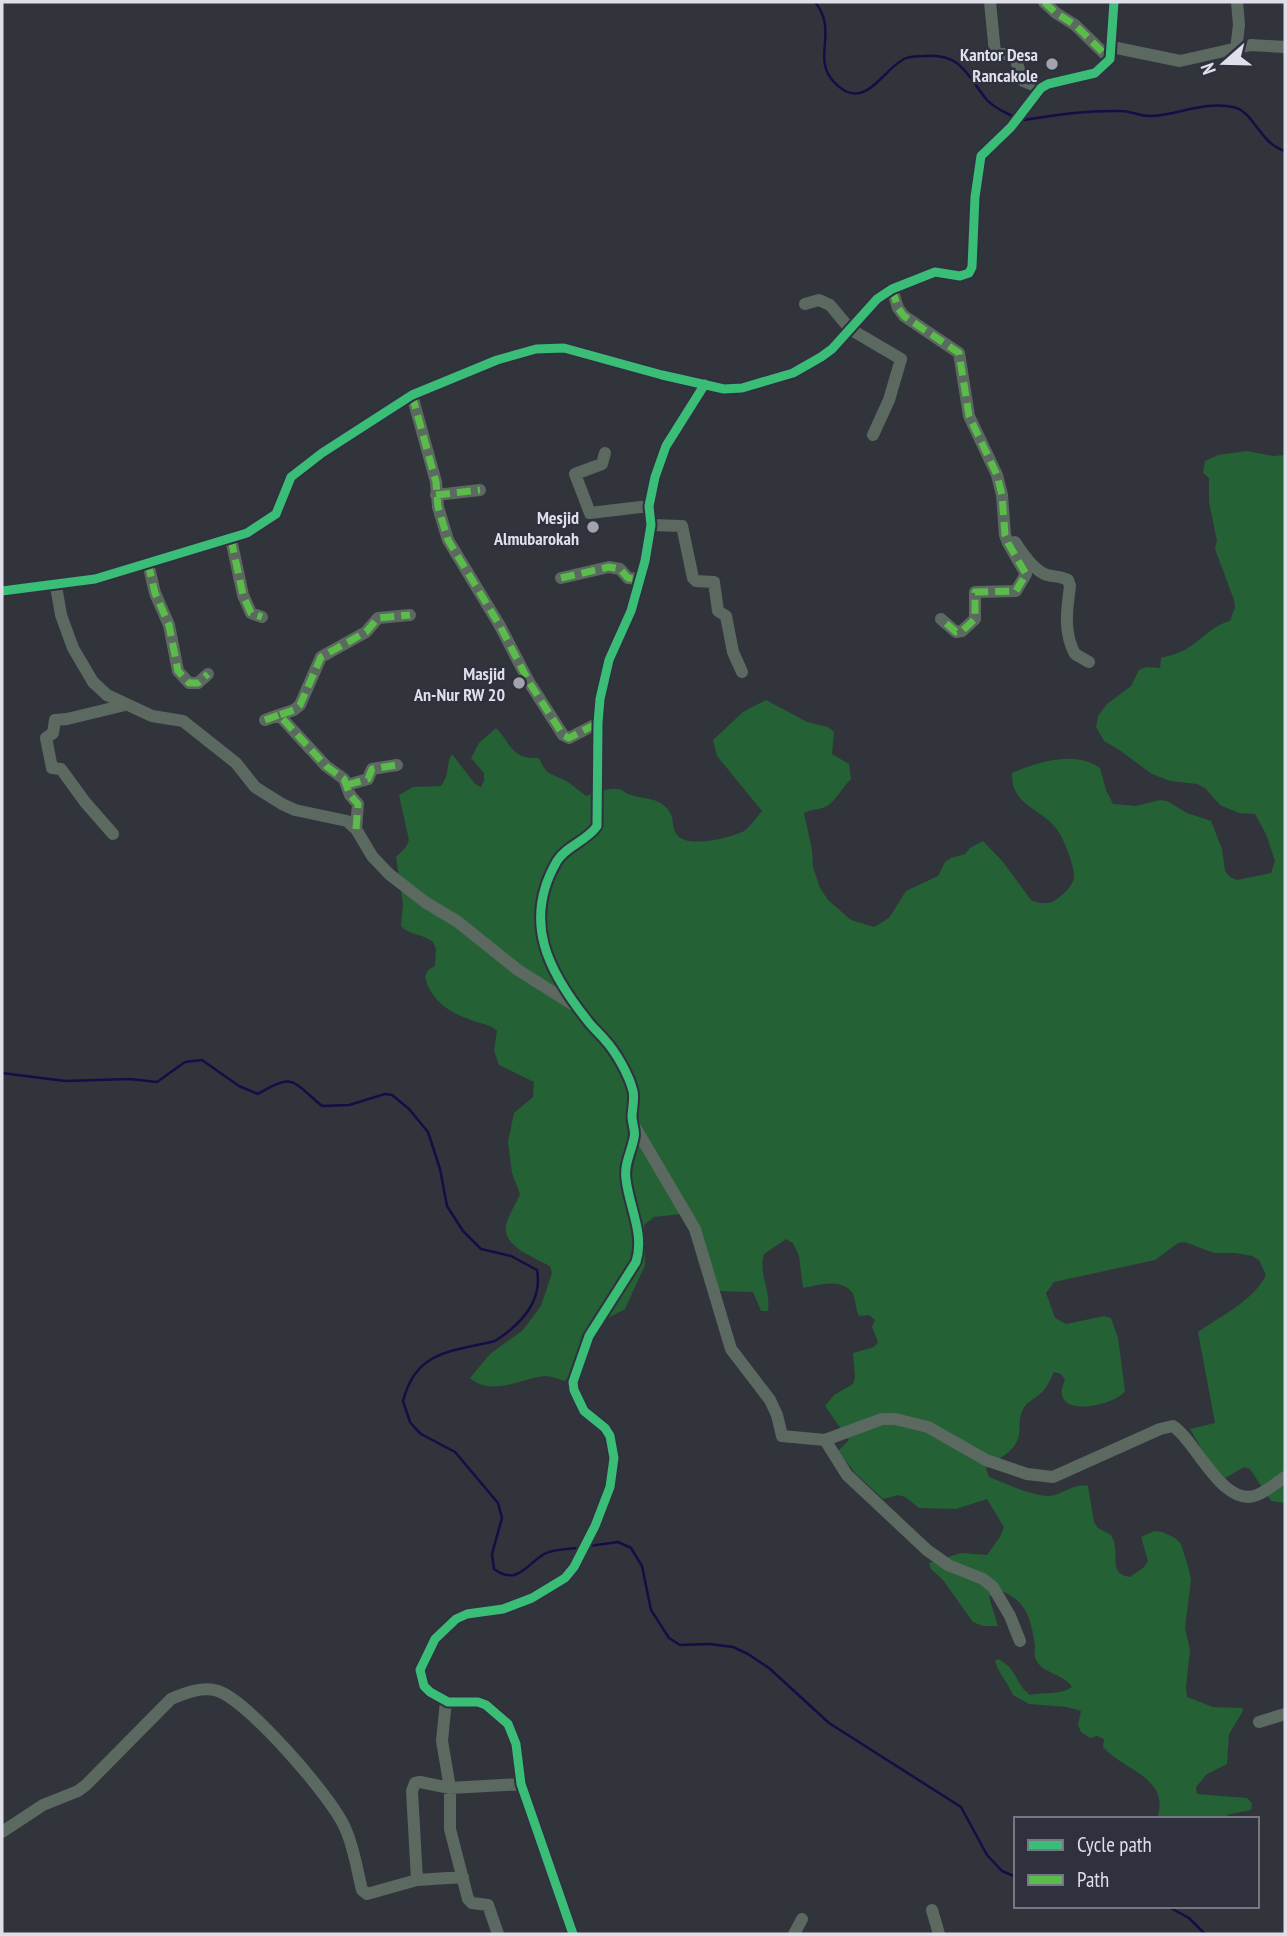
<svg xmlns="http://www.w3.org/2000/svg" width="1287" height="1936" font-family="'PT Sans Narrow',sans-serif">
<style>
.forest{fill:#246135}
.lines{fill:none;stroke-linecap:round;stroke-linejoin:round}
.stream{stroke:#160c46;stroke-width:2.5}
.minor{stroke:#5c6961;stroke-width:12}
.quiet{stroke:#5cbc4b;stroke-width:7;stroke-dasharray:14 7;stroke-linecap:butt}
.cycleway-casing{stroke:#2f313f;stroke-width:13}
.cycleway{stroke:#3abd76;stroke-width:9}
.poi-dot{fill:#a2a3ac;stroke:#2f313f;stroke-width:2.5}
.labels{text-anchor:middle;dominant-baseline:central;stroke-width:5;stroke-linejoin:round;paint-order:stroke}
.poi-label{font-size:18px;font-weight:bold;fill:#dedfe8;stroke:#2f313f;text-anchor:end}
</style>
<rect width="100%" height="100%" fill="#32343c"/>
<path class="forest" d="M1247,451L1273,456L1285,455V1503L1271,1501L1250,1469L1244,1467L1225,1478L1210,1463L1190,1429L1215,1423L1198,1332C1221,1316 1254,1300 1266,1275L1259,1260L1252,1256L1236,1253H1214L1185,1242L1178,1243L1155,1260L1054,1282L1046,1293L1055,1318L1066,1324L1104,1316L1111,1318L1118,1338L1125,1391C1114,1407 1046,1420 1065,1380L1061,1374L1054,1372C1051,1378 1048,1386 1043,1391C1037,1398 1027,1401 1023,1409C1017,1420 1022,1430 1017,1441C1011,1455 996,1458 986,1469L989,1477C1007,1484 1027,1494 1047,1496C1061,1497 1073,1482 1088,1486L1094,1522L1098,1528L1111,1535C1113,1539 1115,1543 1115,1548C1117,1561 1111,1574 1130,1577L1144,1567L1148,1561L1141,1537L1154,1531L1162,1532L1175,1538L1181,1544L1188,1566L1191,1580L1185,1628L1190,1650L1186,1687L1187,1697L1213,1707L1242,1708L1243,1711L1229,1734L1227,1764L1207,1774L1196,1787L1197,1794L1247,1798L1252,1803L1251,1810L1230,1814L1220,1819H1157C1171,1777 1124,1771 1103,1747L1104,1739L1097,1736L1090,1738L1081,1732L1078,1725L1081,1711L1067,1707L1029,1704L1013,1695C1008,1683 999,1674 995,1661L998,1659C1019,1670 1014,1683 1030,1695C1044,1692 1061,1695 1072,1687C1064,1673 1040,1674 1035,1657C1034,1654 1035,1650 1035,1646C1031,1619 1027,1601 1000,1590L989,1597L998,1626H983L973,1622L943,1580L931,1569L929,1563L961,1553L987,1555L1000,1537L1004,1527L987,1499L956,1509L919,1508L905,1497L898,1495L883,1499L855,1473L838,1451L849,1440L825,1406L834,1395L853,1384L855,1377L853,1353L874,1347L878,1342L872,1327L875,1320L869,1315L859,1316C855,1308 856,1301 853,1294C843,1277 818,1285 803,1288L799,1256L793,1243L786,1239L764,1254C758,1274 771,1289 768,1311H761L753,1292L719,1291L691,1213L654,1217L644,1225L645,1265L625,1309L589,1328L573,1371L565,1381C559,1379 550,1376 544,1376C519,1379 492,1397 470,1378L490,1354L523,1330L541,1306L552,1273L550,1266C536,1258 502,1246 506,1226C508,1215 516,1204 520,1194L512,1173L508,1142L514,1113L533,1097L534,1082L499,1065L494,1050L497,1031C491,1025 486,1025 477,1022C454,1015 431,1003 425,977L428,970L435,966L436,949L433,942C424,934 408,935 401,926L403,904L396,857L406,847L409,840L399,795L413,787L441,786C451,772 445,765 452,754L475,784L481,787L484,781V773L471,758L479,743L496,728C513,746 511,759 539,758C547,777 550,772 566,781C573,785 579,791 586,796C595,793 608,788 617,789C623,789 626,794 631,795C646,800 659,797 669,811C675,819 671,830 678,836C689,848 731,838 744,831C751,826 756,818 762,811L717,756L713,740L743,712L766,700L807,722L828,727L834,732L832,754L849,764L851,779C843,786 836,801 827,806C820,810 811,809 804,813L812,850L813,867L820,888L828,900L851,920L874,927L889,918L906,891L938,876L945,862L951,858L965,854L970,848L983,841L1003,862L1031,900C1039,904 1050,905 1057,899C1063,895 1073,885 1074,878C1075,867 1064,839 1058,831C1043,808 1011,807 1012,773C1038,762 1075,750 1100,768L1106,790L1113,804L1136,806L1160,800L1167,801L1187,813L1211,821L1222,849L1225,871L1230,877L1237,880L1271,873L1275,861L1266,834L1255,814L1239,813L1220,805L1205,788L1197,784L1170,781L1152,774L1118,749L1104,741L1096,727L1098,716L1107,704L1131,686L1139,670L1146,667L1160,668L1161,658C1168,656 1176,654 1183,651C1200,642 1211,626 1230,621L1235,607L1234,600L1215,549L1217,541L1209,502V478L1203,473L1205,461L1218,455Z"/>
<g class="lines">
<path class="stream" d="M815,2C839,32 811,58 834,82C864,114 881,71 904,59C910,56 919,56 925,56C962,53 967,76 987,100C994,108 1005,112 1014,117
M1024,120C1056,115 1088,110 1121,111C1132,111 1141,117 1153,116C1179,114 1207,101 1233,107C1254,111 1259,143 1285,151
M2,1073L65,1081L130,1079L157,1082L185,1062L202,1060L239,1086L258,1094C294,1072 292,1081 322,1106L349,1105L385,1094L392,1095L409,1109L428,1132L440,1169L447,1206L463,1231L481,1249L511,1256L537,1270C543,1302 520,1325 495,1341C451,1352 416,1350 403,1401L410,1422L415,1428L421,1434L455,1452L498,1503L502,1518L492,1554L494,1569C517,1586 526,1565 544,1554C553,1549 568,1549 579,1548
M589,1546L618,1542L631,1548L642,1566L651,1610L669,1638L680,1645L710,1644L733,1647L748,1654L769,1668L829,1723L961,1807L987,1855L1002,1871L1016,1877
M1109,1819H1114
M1167,1906L1189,1918L1205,1934"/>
<path class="minor" d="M990,2L995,53L1014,55L1023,81L1041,88
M1044,2L1056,13L1075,25L1110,59
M1112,47L1180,61L1251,45L1285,47
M1236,49L1239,25L1237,2
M892,289L898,308L904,316L959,353L969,416L997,475L1002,495L1005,535L1008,543L1026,574L1016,591L975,592V619L962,631L956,632L941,619
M805,304L819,300L830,305L850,329L901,359L889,400L873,435
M412,395L436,482L438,507L448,540L500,626L529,682L563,735L569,738L598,723
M605,453L602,464L575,474L590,513L649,506
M436,495L480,490
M651,525L682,526L693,578L696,581L714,582L718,611L726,616L733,652L742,672
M231,539L243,595L251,613L262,617
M1015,542C1022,553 1034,571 1047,575C1054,577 1061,576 1068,580L1070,586C1067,609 1063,632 1075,654L1089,662
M148,563L155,593L169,625L178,671L189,683H198L208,674
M561,578L609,567L620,569L628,578L639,579
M56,586L61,615L73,648L93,682L107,695L152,716L183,721L236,763L255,787L282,804L295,810L347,821L356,829L372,856L389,874L425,902L458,922L518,970L572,1004
M2,591L95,579L247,533L276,514L291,477L322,453L412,395L497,360L536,349L564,348L662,375L724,389L742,388L793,373L821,357L832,349L877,299L892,289L935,272L960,276L969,273L972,267L975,197L981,156L1011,127L1041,88L1048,84L1095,73L1110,59L1114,2
M265,720L279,715
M347,785L368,779L372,769L397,765
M356,829L358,804L350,795L344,779L326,766L279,715L294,710L300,705L321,657L366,632L378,618L410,615
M113,834L85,802L61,769L52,768L46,738L53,733L55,720L67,719L125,705
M635,1127L695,1229L731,1349L770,1400L777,1415L782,1436L825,1440L882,1419H895L928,1427L986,1460L1027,1474L1053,1477L1160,1429L1173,1426C1196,1441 1223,1509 1257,1495C1267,1491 1276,1483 1285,1477
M825,1440L847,1475L927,1550L948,1565L983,1579L993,1587L1010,1616L1020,1641
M446,1701L442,1741L450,1788V1829L468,1899L472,1903L488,1905L498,1934
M1259,1722L1285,1714
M2,1832L43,1805L78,1791L86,1785L171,1699C185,1693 203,1686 218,1691C248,1701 332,1797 345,1828C354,1847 357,1870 362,1890L367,1894L417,1880L412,1791L415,1783L420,1782L450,1788L521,1784
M417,1880L463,1877
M932,1910L939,1934
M573,1934L521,1784L516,1744L508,1724L486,1705L478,1702H448L430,1692L424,1686L420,1670L435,1639L456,1619L467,1614L503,1609L532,1598L565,1578L574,1567L595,1526L610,1487L614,1458L610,1436L605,1428L584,1411L574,1390L573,1382L589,1336L636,1262C645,1234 629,1207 626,1179C624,1164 631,1153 634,1138C636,1131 632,1124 632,1117C632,1108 635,1100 633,1091C629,1075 616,1052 605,1040C599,1033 592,1027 587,1020C548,971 522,921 557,861C566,846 587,841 597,826L598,723L600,699L609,660L631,611L645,561L651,525L649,506L655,477L666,446L705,384
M794,1934L802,1919"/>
<path class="quiet" d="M1044,2L1056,13L1075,25L1110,59
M892,289L898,308L904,316L959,353L969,416L997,475L1002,495L1005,535L1008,543L1026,574L1016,591L975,592V619L962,631L956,632L941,619
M412,395L436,482L438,507L448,540L500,626L529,682L563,735L569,738L598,723
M436,495L480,490
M231,539L243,595L251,613L262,617
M148,563L155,593L169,625L178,671L189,683H198L208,674
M561,578L609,567L620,569L628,578L639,579
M265,720L279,715
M347,785L368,779L372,769L397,765
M356,829L358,804L350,795L344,779L326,766L279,715L294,710L300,705L321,657L366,632L378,618L410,615"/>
<defs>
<path id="cycleway" d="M2,591L95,579L247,533L276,514L291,477L322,453L412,395L497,360L536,349L564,348L662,375L724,389L742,388L793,373L821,357L832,349L877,299L892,289L935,272L960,276L969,273L972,267L975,197L981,156L1011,127L1041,88L1048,84L1095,73L1110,59L1114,2
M573,1934L521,1784L516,1744L508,1724L486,1705L478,1702H448L430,1692L424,1686L420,1670L435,1639L456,1619L467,1614L503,1609L532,1598L565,1578L574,1567L595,1526L610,1487L614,1458L610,1436L605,1428L584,1411L574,1390L573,1382L589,1336L636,1262C645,1234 629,1207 626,1179C624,1164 631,1153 634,1138C636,1131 632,1124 632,1117C632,1108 635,1100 633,1091C629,1075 616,1052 605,1040C599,1033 592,1027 587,1020C548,971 522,921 557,861C566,846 587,841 597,826L598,723L600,699L609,660L631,611L645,561L651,525L649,506L655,477L666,446L705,384"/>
</defs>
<use href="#cycleway" class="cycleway-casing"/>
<use href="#cycleway" class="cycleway"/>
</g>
<g class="poi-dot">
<circle cx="1052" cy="64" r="7"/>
<circle cx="593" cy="527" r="7"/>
<circle cx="519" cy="683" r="7"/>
</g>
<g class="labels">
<g class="poi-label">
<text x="1038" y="54">Kantor Desa<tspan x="1038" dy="21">Rancakole</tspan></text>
<text x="579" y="517">Mesjid<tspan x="579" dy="21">Almubarokah</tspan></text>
<text x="505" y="673">Masjid<tspan x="505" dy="21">An-Nur RW 20</tspan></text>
</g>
</g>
<rect width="1287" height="1936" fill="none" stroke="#dedfe8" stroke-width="7"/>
<rect x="1014" y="1817" width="245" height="91" fill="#2f313f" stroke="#757783" stroke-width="2"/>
<rect x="1028" y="1840" width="35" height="10" fill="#3abd76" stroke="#757783" stroke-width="2"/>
<text x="1077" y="1852" font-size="21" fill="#dedfe8">Cycle path</text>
<rect x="1028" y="1875" width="35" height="10" fill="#5cbc4b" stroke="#757783" stroke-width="2"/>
<text x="1077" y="1887" font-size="21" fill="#dedfe8">Path</text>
<g transform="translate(1224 63) rotate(250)" stroke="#2f313f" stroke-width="5" paint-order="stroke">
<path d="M0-5L12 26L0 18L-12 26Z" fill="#dedfe8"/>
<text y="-10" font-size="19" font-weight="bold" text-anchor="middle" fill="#dedfe8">N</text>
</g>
</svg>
